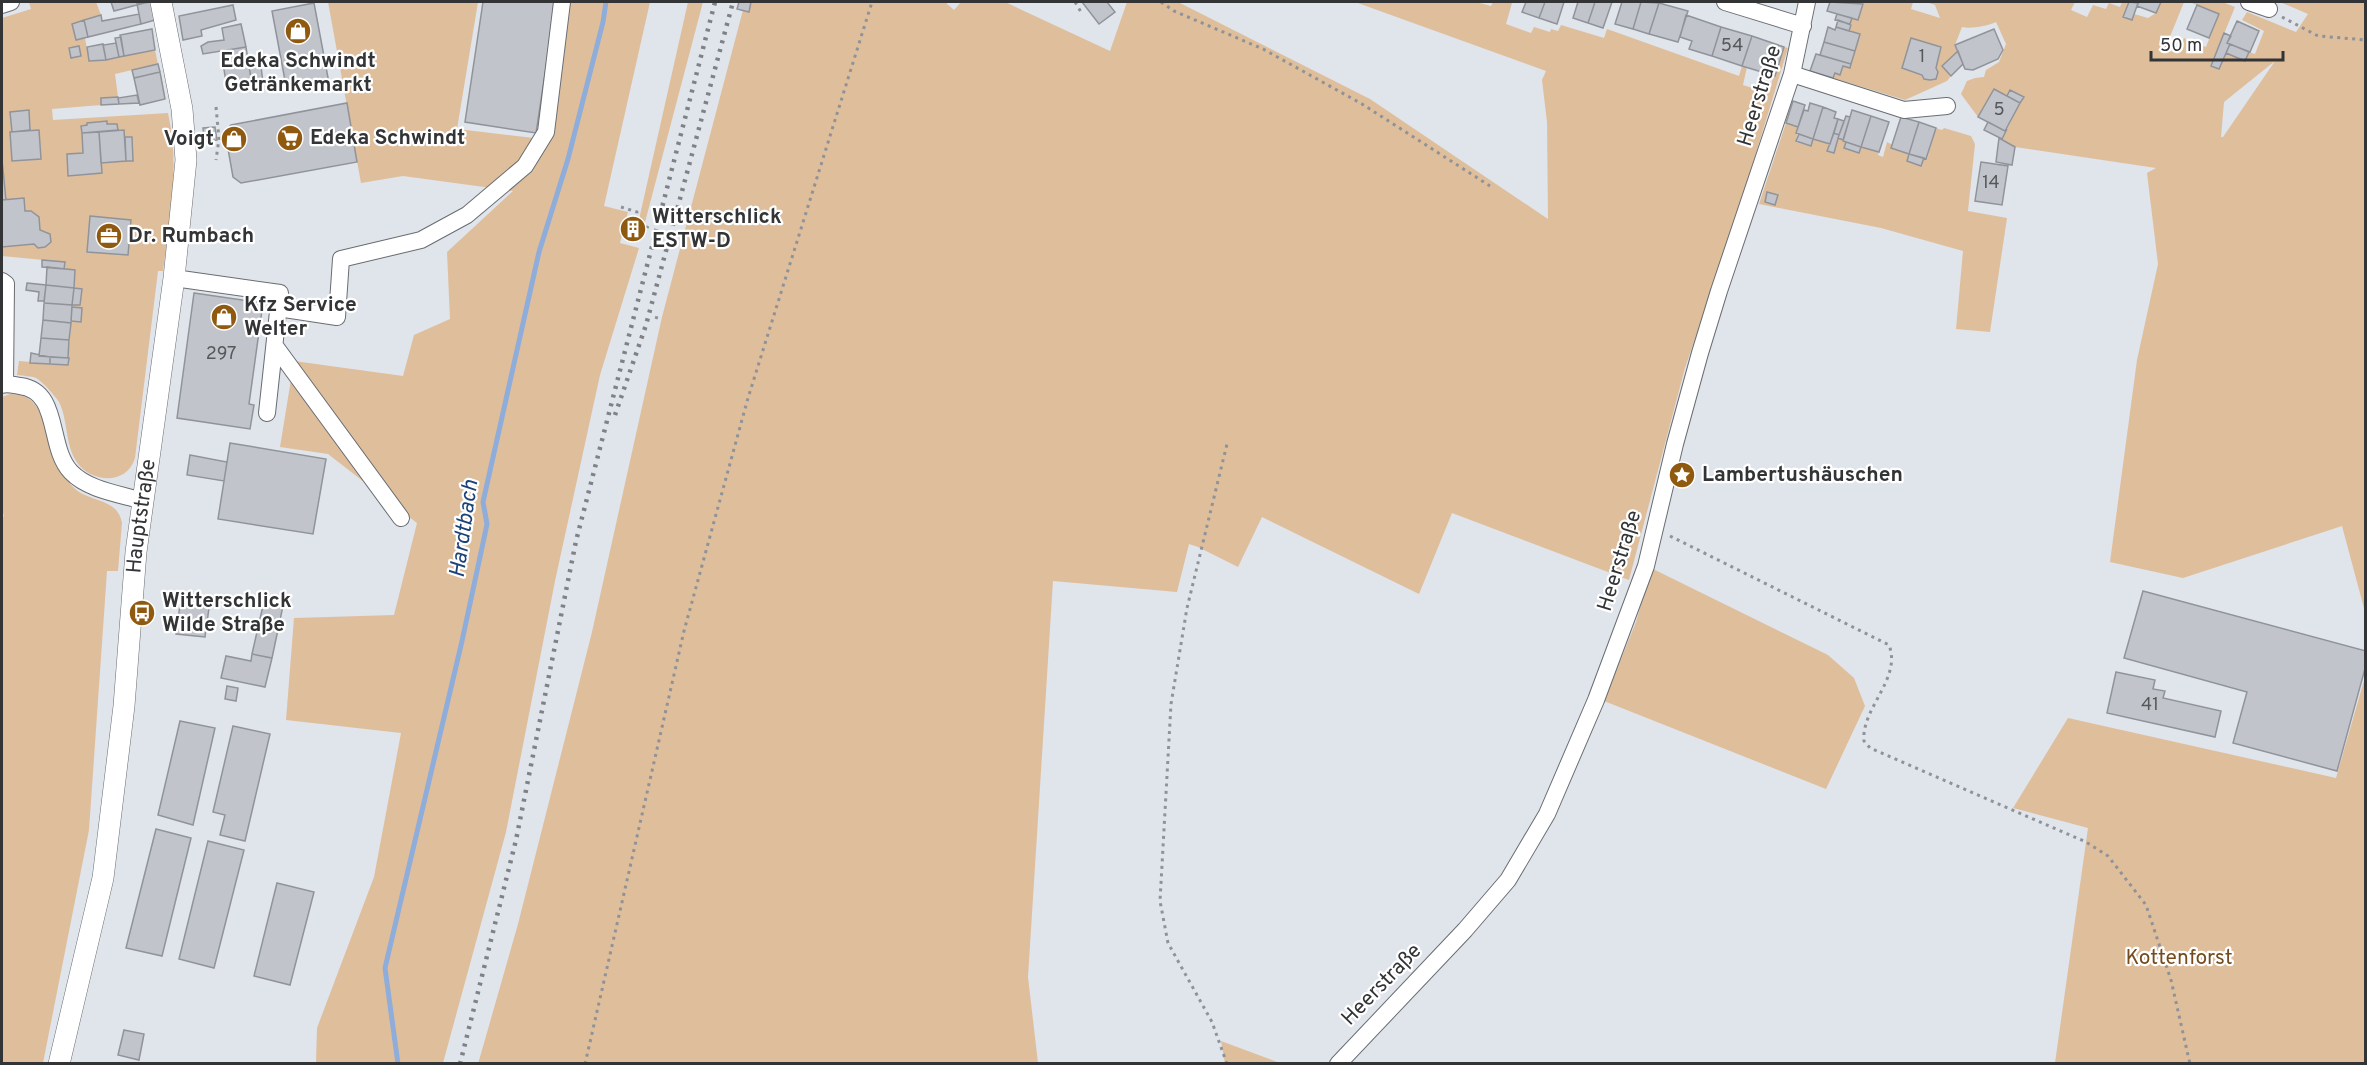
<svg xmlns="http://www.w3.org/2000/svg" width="2367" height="1065" font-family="Overpass,sans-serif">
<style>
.green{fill:#dfbe9c;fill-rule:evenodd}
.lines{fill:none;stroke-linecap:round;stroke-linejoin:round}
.stream{stroke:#8eadda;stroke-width:5}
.building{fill:#c1c5cb;stroke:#90949a;stroke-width:1.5}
.minor-casing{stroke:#696d72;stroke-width:18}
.major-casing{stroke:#696d72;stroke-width:22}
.path{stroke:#8f9297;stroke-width:3;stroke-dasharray:3 4.5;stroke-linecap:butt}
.minor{stroke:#fff;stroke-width:16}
.major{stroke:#fff;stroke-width:21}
.rail{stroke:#7e8185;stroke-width:4.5;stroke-dasharray:3 6;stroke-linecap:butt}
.labels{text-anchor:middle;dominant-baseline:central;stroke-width:4.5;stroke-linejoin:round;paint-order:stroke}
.number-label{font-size:18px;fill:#56585b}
.poi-label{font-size:21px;font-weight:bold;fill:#323436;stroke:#fff;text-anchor:start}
.street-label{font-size:21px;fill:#323436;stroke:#fff}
.park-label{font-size:21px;fill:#744b1c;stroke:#fff}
.water-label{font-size:22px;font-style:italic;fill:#1b437a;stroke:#fff}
</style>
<rect width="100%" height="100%" fill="#e0e4eb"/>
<path class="green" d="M29,2H96L101,15L72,25L76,40L85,38L89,61L155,50L158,64L115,74L118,97L101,98V105L52,109L53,120L168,113C180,166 170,218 163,271H158L135,458C126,487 89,482 76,461C65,443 68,420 59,402C55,396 42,381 36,378C31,376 23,376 17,375L19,361L68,365L71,321L81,322L72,305H80L82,290L74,288L75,270L64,269V262L2,256V18L31,9Z
M328,2H478L457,129L551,140L569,2H650L604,206L628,212L620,243L639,248L600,375L555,581L506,832L443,1063H316L317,1028L374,877L401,733L286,720L294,618L394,615L417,523L328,454L280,447L294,361L403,376L414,335L450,319L447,252L513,191L403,176L361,183Z
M688,2H703L644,226L640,221V215Z
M751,2H945L954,10L961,2H1005L1110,51L1127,2H1178L1370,99L1548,219L1547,122L1542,80L1546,71L1355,2H1476L1491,6L1493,2L1512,3L1506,24L1531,33L1534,27L1550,32L1551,29L1558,31L1561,25L1604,38L1607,29L1739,76L1742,66L1747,67L1743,85L1768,93L1784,47L1788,48L1737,215L1685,368L1629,580L1452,513L1419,594L1262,517L1238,567L1198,547L1189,544L1177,592L1053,581L1028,977L1038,1063L478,1064L518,924L592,632L662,317L743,10L749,11Z
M1864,2H1913L1911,9L1940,18L1935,5L1926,2H2075L2071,10L2087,17L2093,5L2106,9L2109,3L2120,7L2122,2H2129L2123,17L2131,20L2134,14L2148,18L2156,13L2161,2H2184L2165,49L2177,53L2184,38L2206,47L2219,14L2192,3L2193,2H2222L2235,7L2211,66L2219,69L2226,53L2245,61L2249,52L2255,54L2264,31L2242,20L2247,12L2296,32L2308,14L2280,2H2365V612L2342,526L2183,578L2110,562L2137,360L2158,264L2147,173L2156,168L2015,147L2002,139L2023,97L2011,90L2007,96L1994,89L1978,117L1961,94L1967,81L1975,78L1984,77L1986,70L1999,62L2006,44L1996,22C1987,26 1971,29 1962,27L1955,45L1958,51L1942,66L1951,76L1947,81L1905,100L1833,78L1835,73L1840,74L1843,66L1850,67L1860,34L1849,31L1852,18L1858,20ZM2275,61L2223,137H2221L2224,102Z
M1786,123L1798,127L1796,142L1810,146L1813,139L1829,144L1827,151L1833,153L1838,138L1846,142L1844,148L1858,153L1861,147L1879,152L1878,155L1883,157L1887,142L1909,154L1907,161L1921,166L1924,158L1927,159L1936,128L1942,130L1944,128L1971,136L1975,144L1968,211L2007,218L1990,332L1956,329L1963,251L1881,228L1759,204Z
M10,394C51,393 43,447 61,472C66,479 73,488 79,492C95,502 118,500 122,523L118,571H107L89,830L43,1063H2V520L4,515L2,513V397Z
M1651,568L1828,655L1854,678L1865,706L1826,789L1604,701L1636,622Z
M2365,677V1063H2055L2088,828L2013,808L2068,718L2336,778Z
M1221,1041L1280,1063H1225Z"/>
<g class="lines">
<path class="stream" d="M398,1064L385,968L462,641L483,543L487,524L483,502L539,252L568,159L603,22L606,2"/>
</g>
<path class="building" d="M111,2H148L114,11Z
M151,2L155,20L141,24L137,4Z
M483,2H556L536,133L465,122Z
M739,2H751L749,12L737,9Z
M1082,2H1107L1115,12L1099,24Z
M1526,2H1545L1539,18L1522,12Z
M1545,2H1564L1557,24L1539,18Z
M1578,2H1595L1588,23L1573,18Z
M1595,2H1612L1603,28L1588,23Z
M1622,2H1641L1633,29L1615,24Z
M1641,2L1659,3L1649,34L1633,29Z
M1830,2L1863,4L1858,20L1827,11Z
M2129,2L2138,3L2132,20L2123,17Z
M2139,2H2161L2156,13L2137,6Z
M314,3L329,83L287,91L272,11Z
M1659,3L1688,11L1678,42L1649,34Z
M233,5L236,20L201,30L202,36L183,40L179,16Z
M2197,5L2219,14L2209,38L2187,29Z
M139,14L141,24L88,37L84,20L101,15L102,21Z
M1837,14L1852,18L1850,24L1835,20Z
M1686,15L1721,27L1712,56L1689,49L1692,41L1680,37Z
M84,20L88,37L76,40L72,24Z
M1838,20L1851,25L1849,31L1836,27Z
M2237,21L2259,31L2250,52L2227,43Z
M241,24L246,47L203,54L201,46L208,42L224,40L222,28Z
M1721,27L1752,36L1742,66L1712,56Z
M1828,27L1835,30L1836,27L1860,34L1855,51L1824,42Z
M152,29L155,50L124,56L120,35Z
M1994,29L2003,50L1998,59L1973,70L1965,69L1955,45Z
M2224,33L2231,36L2227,43L2230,44L2219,69L2211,66Z
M1752,36L1784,47L1775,76L1742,66Z
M121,37L124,56L119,57L115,38Z
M1911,38L1941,47L1936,68L1938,72L1936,79L1930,80L1924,79L1922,75L1902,68Z
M1824,42L1855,51L1851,64L1820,55Z
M116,43L119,57L106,60L103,45Z
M103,44L106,60L89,61L87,47Z
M2230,44L2249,52L2245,61L2226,53Z
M79,46L81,56L71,58L69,48Z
M246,47L252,85L227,88L221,51Z
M1958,51L1963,64L1951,76L1942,66Z
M1816,54L1851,64L1850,68L1843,66L1840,75L1835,73L1833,78L1810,71Z
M260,59L263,82L252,83L248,61Z
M158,64L160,72L134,78L132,70Z
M160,72L165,99L140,105L134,78Z
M1994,89L2020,103L2005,131L1978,117Z
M2010,90L2024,97L2020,103L2007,96Z
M137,95L139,103L119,104L118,98Z
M118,97L119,104L101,105V98Z
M1793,101L1805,105L1798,127L1786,123Z
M347,103L357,162L241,183L233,177L225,132L231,125Z
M1810,103L1823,107L1813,139L1796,133L1804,110L1808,111Z
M1823,107L1836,112L1834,118L1838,119L1830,144L1813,139Z
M29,110L30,130L12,132L10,112Z
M1852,110L1871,116L1861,147L1843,141Z
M1846,116L1850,117L1843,140L1838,138Z
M1871,116L1889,122L1879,152L1861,147Z
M1901,117L1919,122L1909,154L1891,148Z
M1838,119L1844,121L1839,135L1834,133Z
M107,121V124H117L118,130L82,133L81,126L87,125V123Z
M1919,122L1936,128L1926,159L1909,154Z
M1988,122L2005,131L2007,129L2002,139L1984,130Z
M215,127L217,140L204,141L203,128Z
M39,130L41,159L12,161L10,132Z
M124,130L126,161L101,163L99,132Z
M99,132L102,173L68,176L67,154L83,153L82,133Z
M1834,133L1839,135L1834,153L1827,151Z
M1799,134L1813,139L1811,146L1796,141Z
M125,137H132L133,161H126Z
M1999,138L2015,147L2012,165L1996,162Z
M1846,142L1861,147L1859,153L1844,148Z
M1909,154L1924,158L1921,166L1907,161Z
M2,160L6,200H2Z
M1981,162L2008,166L2002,205L1975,201Z
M1767,192L1778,195L1775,205L1765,202Z
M24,198L25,211H31L39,217L40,230L50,234L51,242L45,247L38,248L34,244L2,247V200Z
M90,216L131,220L128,255L87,252Z
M632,219L640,221L634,239L627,237Z
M42,260L65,262L64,269L42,267Z
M47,267L75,270L74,288L46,285Z
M27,283L46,285L44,301H38L39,292L26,290Z
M46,285L74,288L72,305L44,303Z
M74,288L82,289L80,305H72Z
M194,293L263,303L249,404L254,405L250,429L177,418Z
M44,303L72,305L71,323L43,320Z
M72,307L82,308L81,322L71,321Z
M43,320L71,323L69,340L41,338Z
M41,338L69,340L68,358L39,356Z
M31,353L50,357V364L30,363Z
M50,357L69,358L68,365L50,364Z
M230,443L326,459L313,534L218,519Z
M190,455L227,462L224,481L187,475Z
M2143,591L2366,651V665L2337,771L2233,743L2247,692L2124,658Z
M265,597L284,601L272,658L252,654Z
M180,605L209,608L205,637L176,634Z
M252,654L272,658L265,687L221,678L226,656L251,661Z
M2116,672L2155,680L2153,689L2165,691L2163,698L2221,711L2215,737L2107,713Z
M227,686L238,688L236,701L225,699Z
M180,721L215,728L193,825L158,815Z
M233,726L270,734L245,841L220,835L225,815L213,812Z
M156,829L191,838L162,956L126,948Z
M208,841L244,850L214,968L179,959Z
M277,883L314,892L290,985L254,976Z
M124,1030L144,1034L139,1060L118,1055Z"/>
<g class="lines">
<defs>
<path id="minor" d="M1725,2L1803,26
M2249,2L2269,9
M2,5L11,2
M1792,74L1904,110L1947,106
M174,278L280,293L267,413
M2,281L6,284L5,384
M278,308L337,317L341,259L421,240L467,215L525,166L546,132L562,2
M275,346L401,518
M2,385C8,383 13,385 20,386C61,391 47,447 71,472C88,490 120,494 143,501
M1338,1064L1465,930L1508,880L1547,814L1596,700L1646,566L1675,444L1700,353L1719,291L1792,74L1807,2"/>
<g id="major">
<path id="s1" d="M59,1064L103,878L124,706L136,552L174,278L186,160L182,109L161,2"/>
</g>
</defs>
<use href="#minor" class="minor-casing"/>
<use href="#major" class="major-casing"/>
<path class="path" d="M1075,2L1081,12
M1161,2L1174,11L1263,49L1362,104L1490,186
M2282,17L2318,36L2366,40
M216,107L219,139L216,160
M621,207L637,212L636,220
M647,228L648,226
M656,319L657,316
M1670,536L1889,645C1902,679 1861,708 1864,741L1870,748L2086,842L2108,856L2146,905L2171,980L2190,1064
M585,1064L684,631L748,398L872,2
M1227,1064L1212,1022L1168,943L1160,901L1171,704L1187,608L1227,444"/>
<use href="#minor" class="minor"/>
<use href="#major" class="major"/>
<path class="rail" d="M615,415L646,325L733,2
M460,1064L516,840L576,541L715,2"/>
</g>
<defs>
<symbol id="shop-disc" viewBox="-11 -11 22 22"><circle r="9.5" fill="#905910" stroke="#fff"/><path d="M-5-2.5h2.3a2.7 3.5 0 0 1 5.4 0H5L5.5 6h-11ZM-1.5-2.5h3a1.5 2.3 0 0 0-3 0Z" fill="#fff"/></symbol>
<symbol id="supermarket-disc" viewBox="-11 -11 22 22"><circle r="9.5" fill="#905910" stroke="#fff"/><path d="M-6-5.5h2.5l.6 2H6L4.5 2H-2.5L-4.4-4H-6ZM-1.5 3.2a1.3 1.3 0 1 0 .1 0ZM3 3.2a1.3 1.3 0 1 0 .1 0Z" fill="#fff"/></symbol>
<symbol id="building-disc" viewBox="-11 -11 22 22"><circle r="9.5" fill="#905910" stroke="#fff"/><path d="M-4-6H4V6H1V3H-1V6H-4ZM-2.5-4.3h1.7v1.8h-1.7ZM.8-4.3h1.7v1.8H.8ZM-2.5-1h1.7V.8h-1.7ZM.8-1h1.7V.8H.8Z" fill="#fff"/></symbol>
<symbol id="office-disc" viewBox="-11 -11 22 22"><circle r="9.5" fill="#905910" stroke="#fff"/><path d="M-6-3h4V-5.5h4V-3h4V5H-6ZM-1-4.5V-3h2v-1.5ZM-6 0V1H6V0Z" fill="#fff"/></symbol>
<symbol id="sight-disc" viewBox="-11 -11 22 22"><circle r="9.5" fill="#905910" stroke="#fff"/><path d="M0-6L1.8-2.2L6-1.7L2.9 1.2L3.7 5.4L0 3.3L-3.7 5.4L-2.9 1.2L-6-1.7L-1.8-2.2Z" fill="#fff"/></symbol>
<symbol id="bus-disc" viewBox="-11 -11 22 22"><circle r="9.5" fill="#905910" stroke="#fff"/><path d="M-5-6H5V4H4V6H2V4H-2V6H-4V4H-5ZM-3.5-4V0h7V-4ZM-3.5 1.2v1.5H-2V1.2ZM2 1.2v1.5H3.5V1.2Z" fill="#fff"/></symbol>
</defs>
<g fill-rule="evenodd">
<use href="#shop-disc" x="283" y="16" width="30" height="30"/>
<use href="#supermarket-disc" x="275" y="123" width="30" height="30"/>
<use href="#shop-disc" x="219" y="124" width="30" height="30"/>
<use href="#building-disc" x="618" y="214" width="30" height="30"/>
<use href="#office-disc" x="94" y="221" width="30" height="30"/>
<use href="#shop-disc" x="209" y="302" width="30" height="30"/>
<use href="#sight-disc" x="1667" y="460" width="30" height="30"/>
<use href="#bus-disc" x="127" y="598" width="30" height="30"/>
</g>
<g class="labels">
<g class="number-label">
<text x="1732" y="46">54</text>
<text x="1922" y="57">1</text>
<text x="1999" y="110">5</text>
<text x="1991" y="183">14</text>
<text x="221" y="354">297</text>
<text x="2150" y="705">41</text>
</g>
<g class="poi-label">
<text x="298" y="61" text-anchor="middle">Edeka Schwindt<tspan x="298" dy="24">Getränkemarkt</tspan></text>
<text x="310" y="138">Edeka Schwindt</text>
<text x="214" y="139" text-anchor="end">Voigt</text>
<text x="652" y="217">Witterschlick<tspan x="652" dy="24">ESTW-D</tspan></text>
<text x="128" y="236">Dr. Rumbach</text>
<text x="244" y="305">Kfz Service<tspan x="244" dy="24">Welter</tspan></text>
<text x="1702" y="475">Lambertushäuschen</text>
<text x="162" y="601">Witterschlick<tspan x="162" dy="24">Wilde Straße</tspan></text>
</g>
<g class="street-label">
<text transform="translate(1760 96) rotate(-73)">Heerstraße</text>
<text stroke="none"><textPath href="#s1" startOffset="555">Hauptstraße</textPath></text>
<text transform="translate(1620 561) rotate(-73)">Heerstraße</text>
<text transform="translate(1382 985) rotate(-46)">Heerstraße</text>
</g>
<g class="park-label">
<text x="2179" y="958">Kottenforst</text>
</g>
<g class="water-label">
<text transform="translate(465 529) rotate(-82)">Hardtbach</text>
</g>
</g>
<rect width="2367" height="1065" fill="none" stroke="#323436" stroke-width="6"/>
<path d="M2151 51v9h132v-9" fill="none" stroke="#323436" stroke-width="3"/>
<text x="2160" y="51" font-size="18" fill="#323436" stroke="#ffffff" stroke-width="4.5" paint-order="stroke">50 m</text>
</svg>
